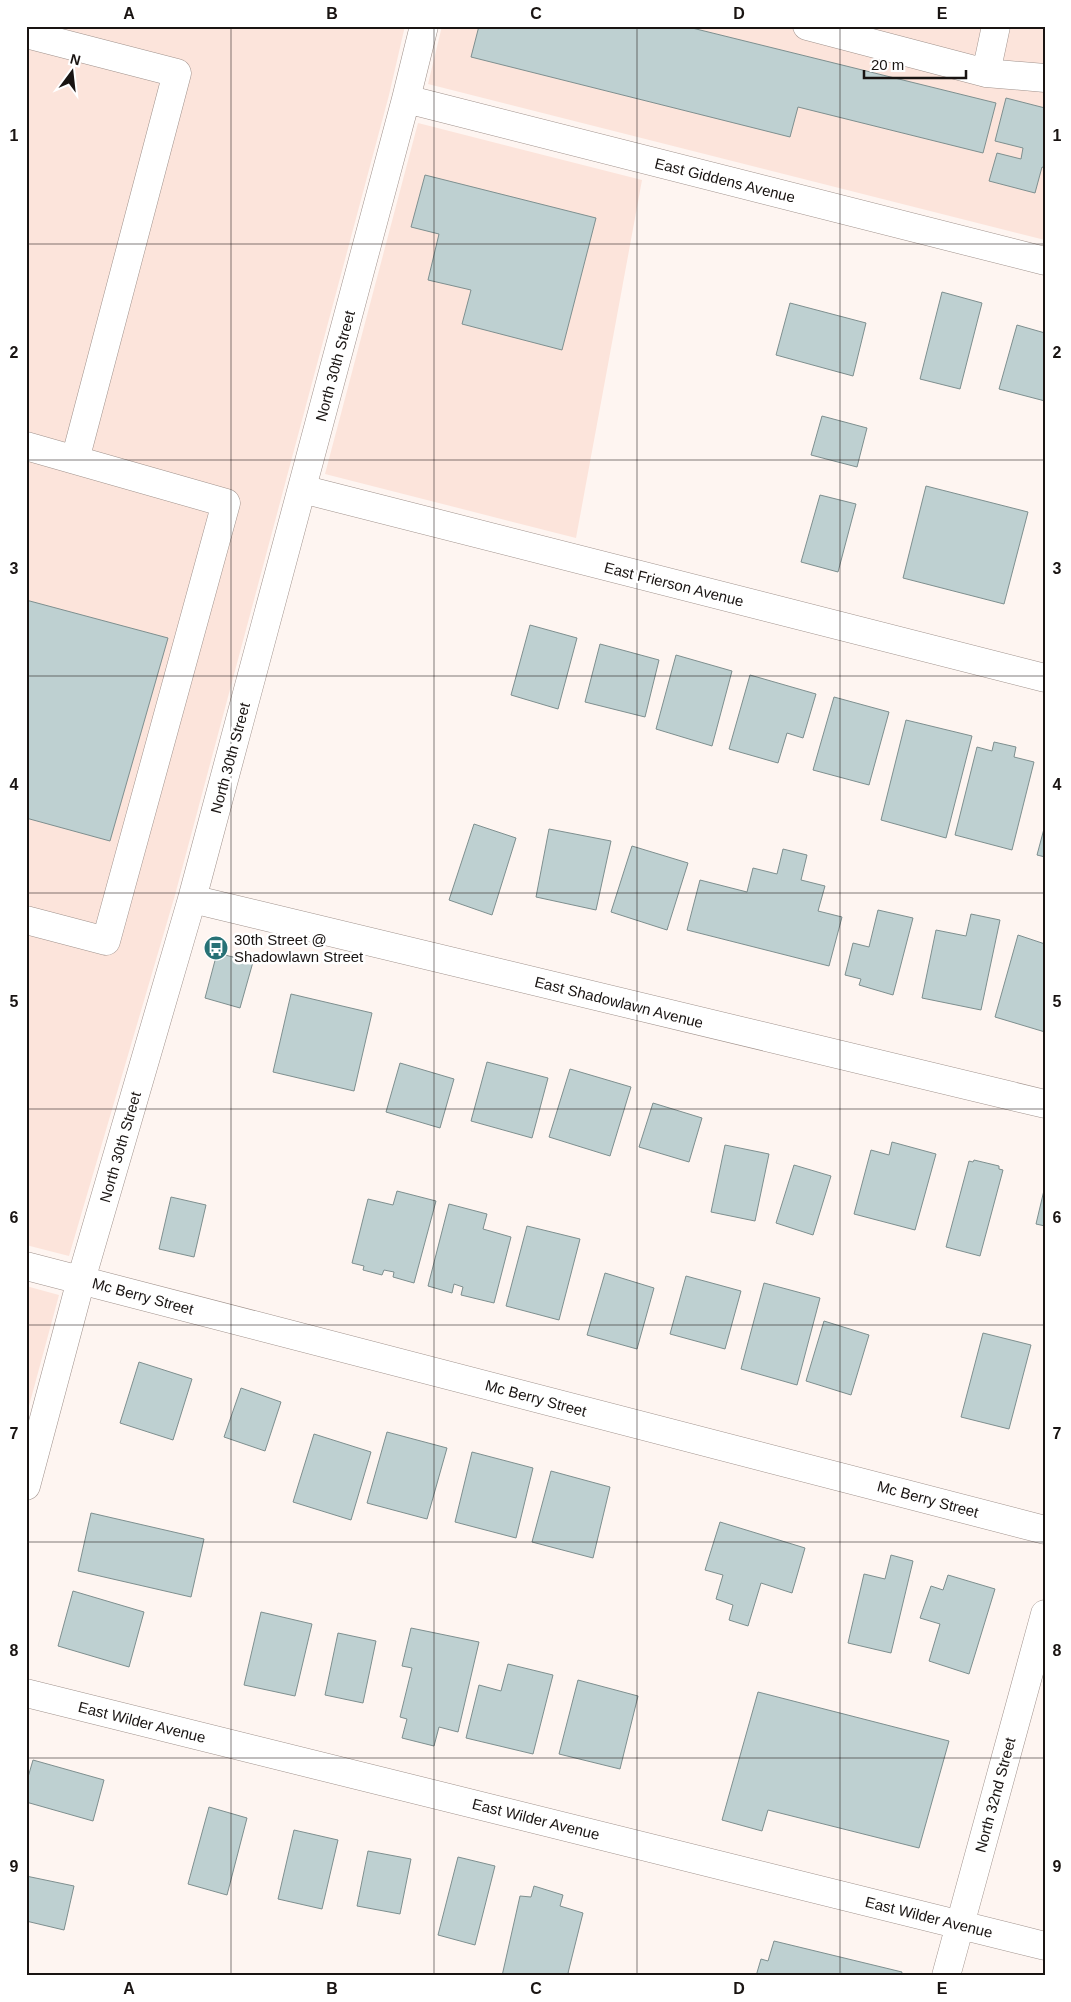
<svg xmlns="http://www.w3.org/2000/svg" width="1071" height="2002" font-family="Helvetica,sans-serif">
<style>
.built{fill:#fce4db}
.building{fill:#bed0d1;stroke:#7e8f8f}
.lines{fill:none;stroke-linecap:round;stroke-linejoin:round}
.minor-casing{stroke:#a0928c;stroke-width:29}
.minor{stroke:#fff;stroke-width:28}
.grid{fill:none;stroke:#191412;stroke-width:1;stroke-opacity:0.55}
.labels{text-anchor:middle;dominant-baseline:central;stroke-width:5;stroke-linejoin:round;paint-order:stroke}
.street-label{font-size:15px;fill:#191412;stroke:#fff}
.poi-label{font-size:15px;fill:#191412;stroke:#fff;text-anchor:start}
.neatline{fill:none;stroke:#191412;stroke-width:2}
.grid-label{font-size:16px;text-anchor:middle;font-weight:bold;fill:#191412}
</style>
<rect width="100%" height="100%" fill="#fef5f1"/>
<path class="built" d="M26,26H405L389,95L175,895L69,1256L26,1245Z
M442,26H1045V240L428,84Z
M418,123L642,180L576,538L325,474Z
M26,1286L59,1295L26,1417Z"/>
<path class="building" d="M479,26H684L996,103L983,153L798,107L790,137L471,57Z
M1006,98L1045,108V168L1042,167L1035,193L989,181L997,153L1021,159L1023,148L995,141Z
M425,175L596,218L562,350L462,324L471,290L428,280L439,234L411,227Z
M942,292L982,303L960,389L920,379Z
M790,303L866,323L853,376L776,355Z
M1017,325L1045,333V401L999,389Z
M822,416L867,428L857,467L811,455Z
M926,486L1028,512L1004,604L903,578Z
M820,495L856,504L838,572L801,562Z
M26,600L168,638L110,841L26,818Z
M530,625L577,638L558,709L511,695Z
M600,644L659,660L645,717L585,702Z
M676,655L732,671L712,746L656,729Z
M750,675L816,694L803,738L787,733L778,763L729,749Z
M834,697L889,712L869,785L813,770Z
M906,720L972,736L946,838L881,820Z
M994,742L1016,747L1014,757L1034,762L1012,850L955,835L977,747L992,751Z
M474,824L516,838L492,915L449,900Z
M1045,825V857L1037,855Z
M549,829L611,841L596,910L536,897Z
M632,846L688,863L667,930L611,912Z
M783,849L807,855L801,880L825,886L818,911L842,917L829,966L687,930L700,880L747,892L753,868L777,874Z
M878,910L913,918L893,995L859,985L861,979L845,975L853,943L869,947Z
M971,914L1000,920L981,1010L922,998L936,930L966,936Z
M1018,935L1045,944V1032L995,1017Z
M217,953L253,962L240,1008L205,998Z
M291,994L372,1013L354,1091L273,1072Z
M487,1062L548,1078L532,1138L471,1121Z
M400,1063L454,1079L440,1128L386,1112Z
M570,1069L631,1087L610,1156L549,1137Z
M653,1103L702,1118L689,1162L639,1147Z
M892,1142L936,1154L915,1230L854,1214L871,1150L889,1155Z
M725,1145L769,1154L755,1221L711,1212Z
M974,1160L999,1166V1169L1003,1170L980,1256L946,1247L969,1161L973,1162Z
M794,1165L831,1176L813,1235L776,1223Z
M1045,1186V1226L1036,1224Z
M397,1191L436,1201L414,1283L393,1277L394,1272L384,1270L382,1275L363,1270L364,1266L352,1263L368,1199L393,1205Z
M171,1197L206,1205L194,1257L159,1249Z
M449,1204L487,1214L483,1229L511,1237L494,1303L461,1295L463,1287L454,1284L452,1293L428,1286Z
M527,1226L580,1239L559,1320L506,1306Z
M605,1273L654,1288L637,1349L587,1335Z
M686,1276L741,1291L725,1349L670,1334Z
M764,1283L820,1298L797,1385L741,1369Z
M824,1321L869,1335L851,1395L806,1381Z
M983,1333L1031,1345L1009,1429L961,1417Z
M139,1362L192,1379L173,1440L120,1423Z
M241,1388L281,1402L265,1451L224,1437Z
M387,1432L447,1448L427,1519L367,1503Z
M314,1434L371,1452L351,1520L293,1502Z
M472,1452L533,1468L516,1538L455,1522Z
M551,1471L610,1487L593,1558L532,1542Z
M91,1513L204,1539L191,1597L78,1571Z
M720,1522L805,1548L792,1593L761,1583L748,1626L729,1620L733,1605L716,1599L723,1575L705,1570Z
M891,1555L913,1561L891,1653L848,1643L864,1574L885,1579Z
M948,1575L995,1589L969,1674L929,1661L940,1624L920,1618L931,1586L943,1590Z
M73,1591L144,1612L129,1667L58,1646Z
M261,1612L312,1624L295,1696L244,1685Z
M411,1628L479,1642L458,1732L439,1727L434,1746L402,1738L407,1719L400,1717L412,1668L402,1666Z
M338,1633L376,1641L363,1703L325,1695Z
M508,1664L553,1675L533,1754L466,1738L479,1685L501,1691Z
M578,1680L638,1696L620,1769L559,1754Z
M758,1692L949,1741L919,1848L768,1810L762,1831L722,1820Z
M33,1760L104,1780L93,1821L26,1802V1784Z
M209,1807L247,1818L227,1895L188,1884Z
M294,1830L338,1840L322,1909L278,1899Z
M368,1851L411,1859L400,1914L357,1906Z
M458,1857L495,1866L475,1945L438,1935Z
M26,1876L74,1886L64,1930L26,1921Z
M534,1886L563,1895L560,1906L583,1913L568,1973L578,1976H502L520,1896L531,1897Z
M774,1941L902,1972L901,1976H756L761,1959L768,1961Z"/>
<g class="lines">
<defs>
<path id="minor" d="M807,26L986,73L1045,78
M26,34L177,73L75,460
M986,73L996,26
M406,99L1045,261
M26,446L226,503L106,941L26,920
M302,489L1045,678
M192,899L1045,1104
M26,1266L1045,1530
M26,1486L81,1280L192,899L406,99L424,26
M26,1693L1045,1946
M946,1976L1045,1614"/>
</defs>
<use href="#minor" class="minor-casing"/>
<use href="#minor" class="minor"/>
</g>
<path class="grid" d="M231,26V1976M434,26V1976M637,26V1976M840,26V1976M26,244H1045M26,460H1045M26,676H1045M26,893H1045M26,1109H1045M26,1325H1045M26,1542H1045M26,1758H1045"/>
<defs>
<symbol id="bus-disc" viewBox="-11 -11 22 22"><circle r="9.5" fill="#277175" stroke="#fff"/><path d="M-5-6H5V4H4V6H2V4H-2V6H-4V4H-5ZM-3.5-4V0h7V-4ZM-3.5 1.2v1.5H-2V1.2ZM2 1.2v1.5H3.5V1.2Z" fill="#fff"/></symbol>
</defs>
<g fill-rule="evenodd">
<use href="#bus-disc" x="202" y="934" width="28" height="28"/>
</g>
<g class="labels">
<g class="street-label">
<text transform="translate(725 180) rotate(14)">East Giddens Avenue</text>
<text transform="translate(335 366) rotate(-75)">North 30th Street</text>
<text transform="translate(674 584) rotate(14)">East Frierson Avenue</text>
<text transform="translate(230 758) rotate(-75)">North 30th Street</text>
<text transform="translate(619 1002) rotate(14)">East Shadowlawn Avenue</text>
<text transform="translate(120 1147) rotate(-74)">North 30th Street</text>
<text transform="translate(143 1296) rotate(15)">Mc Berry Street</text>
<text transform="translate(536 1398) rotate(15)">Mc Berry Street</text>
<text transform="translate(928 1499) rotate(15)">Mc Berry Street</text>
<text transform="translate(142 1722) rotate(14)">East Wilder Avenue</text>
<text transform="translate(995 1795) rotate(-75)">North 32nd Street</text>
<text transform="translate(536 1819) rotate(14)">East Wilder Avenue</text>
<text transform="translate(929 1917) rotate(14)">East Wilder Avenue</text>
</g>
<g class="poi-label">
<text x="234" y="939">30th Street @<tspan x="234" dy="17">Shadowlawn Street</tspan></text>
</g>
</g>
<rect width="1071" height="2002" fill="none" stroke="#ffffff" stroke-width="55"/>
<g transform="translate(72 72) rotate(15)" stroke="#ffffff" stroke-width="4" paint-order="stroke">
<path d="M0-4L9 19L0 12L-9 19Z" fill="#191412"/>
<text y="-8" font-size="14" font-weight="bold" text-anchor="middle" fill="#191412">N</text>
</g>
<path d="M864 70v8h102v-8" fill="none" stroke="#191412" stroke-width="2.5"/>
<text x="871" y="70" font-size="15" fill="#191412" stroke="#ffffff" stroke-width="4" paint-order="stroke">20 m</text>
<rect x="28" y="28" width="1016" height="1946" class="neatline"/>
<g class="grid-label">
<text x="129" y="19">A</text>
<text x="332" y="19">B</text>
<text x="536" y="19">C</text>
<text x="739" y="19">D</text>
<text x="942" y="19">E</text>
<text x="14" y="141">1</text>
<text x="1057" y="141">1</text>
<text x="14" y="358">2</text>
<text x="1057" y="358">2</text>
<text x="14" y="574">3</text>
<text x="1057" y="574">3</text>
<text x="14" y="790">4</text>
<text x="1057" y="790">4</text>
<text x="14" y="1007">5</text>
<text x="1057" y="1007">5</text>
<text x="14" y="1223">6</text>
<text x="1057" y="1223">6</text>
<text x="14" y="1439">7</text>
<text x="1057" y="1439">7</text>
<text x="14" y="1656">8</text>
<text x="1057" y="1656">8</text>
<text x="14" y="1872">9</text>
<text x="1057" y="1872">9</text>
<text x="129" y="1994">A</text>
<text x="332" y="1994">B</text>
<text x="536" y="1994">C</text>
<text x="739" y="1994">D</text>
<text x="942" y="1994">E</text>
</g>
</svg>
